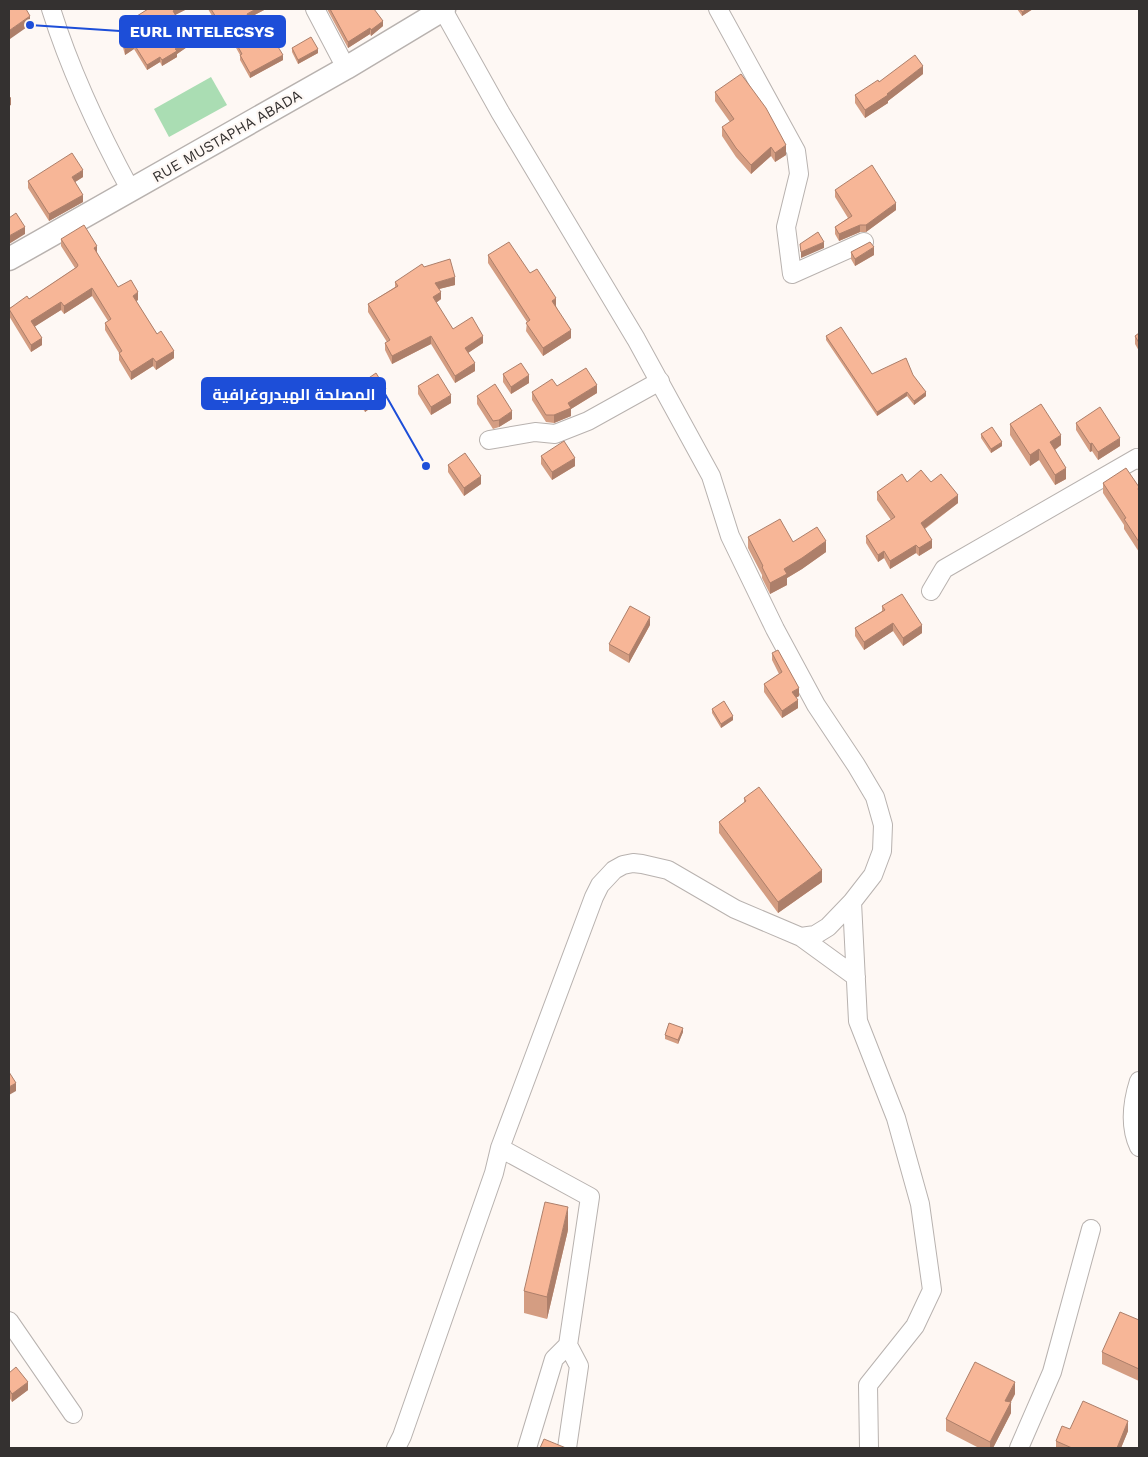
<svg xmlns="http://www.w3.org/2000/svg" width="1148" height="1457" font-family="'Work Sans',Cairo,sans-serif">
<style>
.green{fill:#aaddb3}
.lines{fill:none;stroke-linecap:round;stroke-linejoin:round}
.minor-casing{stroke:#b8b2af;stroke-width:20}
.major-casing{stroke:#b8b2af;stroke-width:25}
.minor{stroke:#fff;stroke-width:18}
.major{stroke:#fff;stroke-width:22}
.wall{fill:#d49d82}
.shaded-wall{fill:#ad7f6a}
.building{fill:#f7b697;stroke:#ad7f6a}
.labels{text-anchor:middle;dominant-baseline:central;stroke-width:4.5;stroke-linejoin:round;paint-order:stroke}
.street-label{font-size:15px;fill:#343130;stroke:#fef8f4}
.leader{fill:none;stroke:#1d4ed8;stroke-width:2}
.callout-dot{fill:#1d4ed8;stroke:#fef8f4;stroke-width:2}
.callout{fill:#1d4ed8;stroke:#1d4ed8;stroke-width:2}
.callout-label{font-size:16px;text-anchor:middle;font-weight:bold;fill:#fff}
</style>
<rect width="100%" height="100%" fill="#fef8f4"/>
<path class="green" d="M211,77L227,105L169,137L154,109Z"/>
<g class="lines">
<defs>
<path id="minor" d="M51,9C71,73 99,132 131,191
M315,9L346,68
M718,9L796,151L799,174L786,227L792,274L864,242
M489,440L535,432L555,434L588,421L660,381
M931,591L944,569L1137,458L1139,460
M852,902L858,1021L896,1118L920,1204L932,1290L915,1326L868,1385L869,1448
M801,937L856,977
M1139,1081C1132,1103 1129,1126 1139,1147
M500,1148L590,1197L568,1345L554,1359L527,1448
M9,1321L73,1414
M396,1448L402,1436L494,1173L500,1148L594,897L600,885L614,870L623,865L633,863L642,864L668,870L735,909L801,937L815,935L828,927L852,902L873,875L882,851L883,825L875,797L856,765L816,705L775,629L730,536L711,476L636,339L500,112L443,10
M567,1448L579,1366L568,1345
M1019,1448L1052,1372L1091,1229"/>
<path id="major" d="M9,259L346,68L444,9"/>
</defs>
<use href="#minor" class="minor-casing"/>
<use href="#major" class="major-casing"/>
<use href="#minor" class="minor"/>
<use href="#major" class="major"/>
</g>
<path class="wall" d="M148,9H187L175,15L190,45L177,54V57L162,66L160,62L147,70L134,49L125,55L122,44V38L137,19V16Z
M208,9H266L249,18L262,42L283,60L250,78L240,60V55L226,30L222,33Z
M327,9H374L383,26L371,36L370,34L348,48Z
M1017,9H1033L1022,16Z
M292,48L318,53L298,64L292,52Z
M923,74L888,101V103L865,118L855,103V95L879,82Z
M715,92L786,155L775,162L771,156L751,174L736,157L722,136V127L730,122L715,101Z
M83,177L75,182L83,202L49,221L28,188V181Z
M835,190L896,210L866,232H860L839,241L835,234V227L848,218L835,197Z
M61,239L97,253L118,287L138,300L136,301L157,334L174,358L156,370L153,366L131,380L119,360V353L105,330V323L108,321L92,296L64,314L61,310L35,326L42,345L31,352L9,316V308L29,299L75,268L61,246Z
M851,252L874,255L855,266L851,259Z
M488,255L530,273L556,306L571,338L543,356L526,331L527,322L488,263Z
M424,267L455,285L439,289L441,299L436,303L453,329L483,343L468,353L475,371L455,383L431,344L392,364L385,350V343L387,342L368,312V304L395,287V282Z
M1139,333V351L1135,344V336Z
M826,336L872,374L913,375L926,396L914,405L907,396L877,416L826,340Z
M503,374L529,383L511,394L503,382Z
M418,386L451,403L431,415L418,394Z
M557,386L597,393L571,409V416L554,423L546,422L532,400V392Z
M354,388L386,397L365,412L354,396Z
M477,396L512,419L499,427L493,429L477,404Z
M1076,423L1120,446L1098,460L1092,451L1090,452L1076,430Z
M1010,424L1061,445L1055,450L1066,479L1055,485L1039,460L1030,466L1010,435Z
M981,434L1002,446L991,453L981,438Z
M541,456L575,466L552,480L541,464Z
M448,465L481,484L464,496L448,472Z
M907,482H931L958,503L925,529L932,548L919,556L916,553L890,569L884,558L878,562L866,543V536L891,520L877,500V492Z
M1103,483L1139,487V552L1124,529V525L1103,493Z
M748,537L793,542L826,552L802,569L787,578V585L770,594L762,578V575L748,548Z
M882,606L922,633L903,646L893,631L864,650L855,636V628L882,611Z
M650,625L629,663L609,651V644Z
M772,653L799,696L796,698L798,708L782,718L764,692V684L779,674L772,660Z
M712,709L733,720L721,728L712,713Z
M744,798L822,882L778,913L719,833V822L744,803Z
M683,1032L678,1044L665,1039V1035Z
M568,1230L547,1319L524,1313V1291Z
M1139,1320V1381L1102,1364V1352Z
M9,1373L28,1390L12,1402L9,1397Z
M1015,1394L1011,1402V1413L993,1448H979L946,1431V1419Z
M1070,1429L1128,1431L1121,1448H1056V1441Z"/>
<path class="shaded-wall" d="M176,9H187L173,16V11Z
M256,9H266L247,19V14Z
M1027,9H1033L1022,16V12Z
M30,16V25L10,39V30Z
M383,21V26L371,36V30Z
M226,25V30L222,33V27Z
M370,28V34L348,48V42Z
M190,39V45L177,54V57L162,66V60L175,49Z
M134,44V49L125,55V49Z
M318,49V53L298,64V60Z
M283,55V60L250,78V73Z
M160,57V62L147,70V65Z
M923,66V74L888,101V103L865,118V110Z
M11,97V105L9,106V98Z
M786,145V155L775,162V153Z
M771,147V156L751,174V165Z
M83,170V177L72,184V177Z
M83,195V202L49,221V214Z
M896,203V210L866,232V225Z
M860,225V232L839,241V234Z
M25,227V234L9,244V236Z
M824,242V248L801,258V252Z
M97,246V253L94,256V248Z
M874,247V255L855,266V259Z
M455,277V285L435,290V283Z
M92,288V296L64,314V306Z
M138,292V300L133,303V296Z
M441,292V299L433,305V297Z
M556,298V306L552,309V301Z
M61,302V310L31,329V321Z
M571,330V338L543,356V348Z
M431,336V344L392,364V356Z
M483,336V343L465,355V348Z
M42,338V345L31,352V345Z
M174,351V358L156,370V362Z
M153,358V366L131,380V372Z
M475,363V371L455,383V376Z
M529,375V383L511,394V387Z
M597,385V393L571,409V416L554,423V415L568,403Z
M386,389V397L365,412V404Z
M907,392V396L877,416V412Z
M926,392V396L914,405V401Z
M451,395V403L431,415V407Z
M512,411V419L499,427V420Z
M1061,435V445L1050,453V442Z
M1120,438V446L1098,460V452Z
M1002,442V446L991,453V449Z
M1092,443V451L1090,452V444Z
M1039,449V460L1030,466V455Z
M575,458V466L552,480V472Z
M1066,468V479L1055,485V475Z
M481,476V484L464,496V488Z
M958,495V503L921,531V523Z
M932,540V548L919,556V548Z
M826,541V552L802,569L787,578V585L770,594V583L784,569Z
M916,545V553L890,569V561Z
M884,551V558L878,562V555Z
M650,617V625L629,663V655Z
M893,623V631L864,650V642Z
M922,625V633L903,646V638Z
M799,688V696L792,700V692Z
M798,700V708L782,718V711Z
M733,716V720L721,728V724Z
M822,870V882L778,913V902Z
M683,1028V1032L678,1044V1040Z
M16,1083V1091L9,1095V1087Z
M568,1207V1230L547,1319V1297Z
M28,1382V1390L12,1402V1394Z
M1015,1382V1394L1005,1412V1401Z
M1011,1402V1413L993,1448H990V1442Z
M1128,1421V1431L1121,1448H1116Z"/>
<path class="building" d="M9,9H26L30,16L10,30L9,29Z
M148,9H176L173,11L190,39L175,49L177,51L162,60L160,57L147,65L134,44L125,49L122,38L126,30L138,18L137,16Z
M211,9H256L247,14L262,42L272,37L283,55L250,73L240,55L242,54L226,25L222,27Z
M330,9H374L383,21L371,30L370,28L348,42Z
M1020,9H1027L1022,12Z
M311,37L318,49L298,60L292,48Z
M915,55L923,66L887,94L888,95L865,110L855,95L878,80L879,82Z
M741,74L766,108L786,145L775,153L771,147L751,165L736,148L722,127L734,119L715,92Z
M72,153L83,170L72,177L83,195L49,214L28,181Z
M872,165L896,203L866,225H860L839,234L835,227L852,216L835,190Z
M16,213L25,227L9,236V218Z
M84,225L97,246L94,248L118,287L131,280L138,292L133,296L157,334L161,331L174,351L156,362L153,358L131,372L119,353L122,351L105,323L111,319L92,288L64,306L61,302L31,321L42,338L31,345L9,309L27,296L29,299L77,267L78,265L61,239Z
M818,232L824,242L801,252L800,244Z
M509,242L530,273L537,269L556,298L552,301L571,330L543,348L526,323L530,320L488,255Z
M870,242L874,247L855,259L851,252Z
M450,259L455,277L435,283L441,292L433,297L453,329L472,317L483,336L465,348L475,363L455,376L431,336L392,356L385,343L390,340L368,304L398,286L395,282L422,264L424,267Z
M841,327L872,374L906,358L913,375L926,392L914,401L907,392L877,412L826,336Z
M1139,333V343L1135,336Z
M521,363L529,375L511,387L503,374Z
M586,368L597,385L568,403L571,408L554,415H546L532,392L552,379L557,386Z
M376,373L386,389L365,404L354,388Z
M438,374L451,395L431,407L418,386Z
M495,384L512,411L499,420L493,421L477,396Z
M1041,404L1061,435L1050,442L1066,468L1055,475L1039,449L1030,455L1010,424Z
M1100,407L1120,438L1098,452L1092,443L1090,444L1076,423Z
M992,427L1002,442L991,449L981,434Z
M564,441L575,458L552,472L541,456Z
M465,453L481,476L464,488L448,465Z
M1126,468L1139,487L1138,489L1139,491V542L1124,519L1126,518L1103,483Z
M921,470L931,482L941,474L958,495L921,523L932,540L919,548L916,545L890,561L884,551L878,555L866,536L895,517L877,492L902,474L907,482Z
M780,519L793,542L817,527L826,541L802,558L784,569L787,574L770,583L762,567L763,566L748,537Z
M902,594L922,625L903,638L893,623L864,642L855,628L885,610L882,606Z
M630,606L650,617L629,655L609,644Z
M778,650L799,688L792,692L798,700L782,711L764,684L782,672L772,653Z
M724,701L733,716L721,724L712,709Z
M759,787L822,870L778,902L719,822L746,801L744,798Z
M669,1023L683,1028L678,1040L665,1035Z
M9,1072L16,1083L9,1087Z
M545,1202L568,1207L547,1297L524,1291Z
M1120,1312L1139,1320V1369L1102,1352Z
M975,1362L1015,1382L1005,1401L1011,1402L990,1442L946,1419Z
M16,1367L28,1382L12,1394L9,1389V1373Z
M1083,1401L1128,1421L1117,1448H1072L1056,1441L1062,1426L1070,1429Z
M544,1439L566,1448H540Z"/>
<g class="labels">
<g class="street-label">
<text transform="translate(227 136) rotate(-30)">RUE MUSTAPHA ABADA</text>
</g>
</g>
<path class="leader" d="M30 25L120 31M426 466L385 394"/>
<g class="callout-dot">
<circle cx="30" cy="25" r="5"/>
<circle cx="426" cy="466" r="5"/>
</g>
<g class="callout">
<rect x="120" y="16" width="165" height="31" rx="5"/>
<rect x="202" y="378" width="183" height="31" rx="5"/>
</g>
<g class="callout-label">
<text x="202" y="37">EURL INTELECSYS</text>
<text x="294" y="400">المصلحة الهيدروغرافية</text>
</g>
<rect width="1148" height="1457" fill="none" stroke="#343130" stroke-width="20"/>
</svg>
